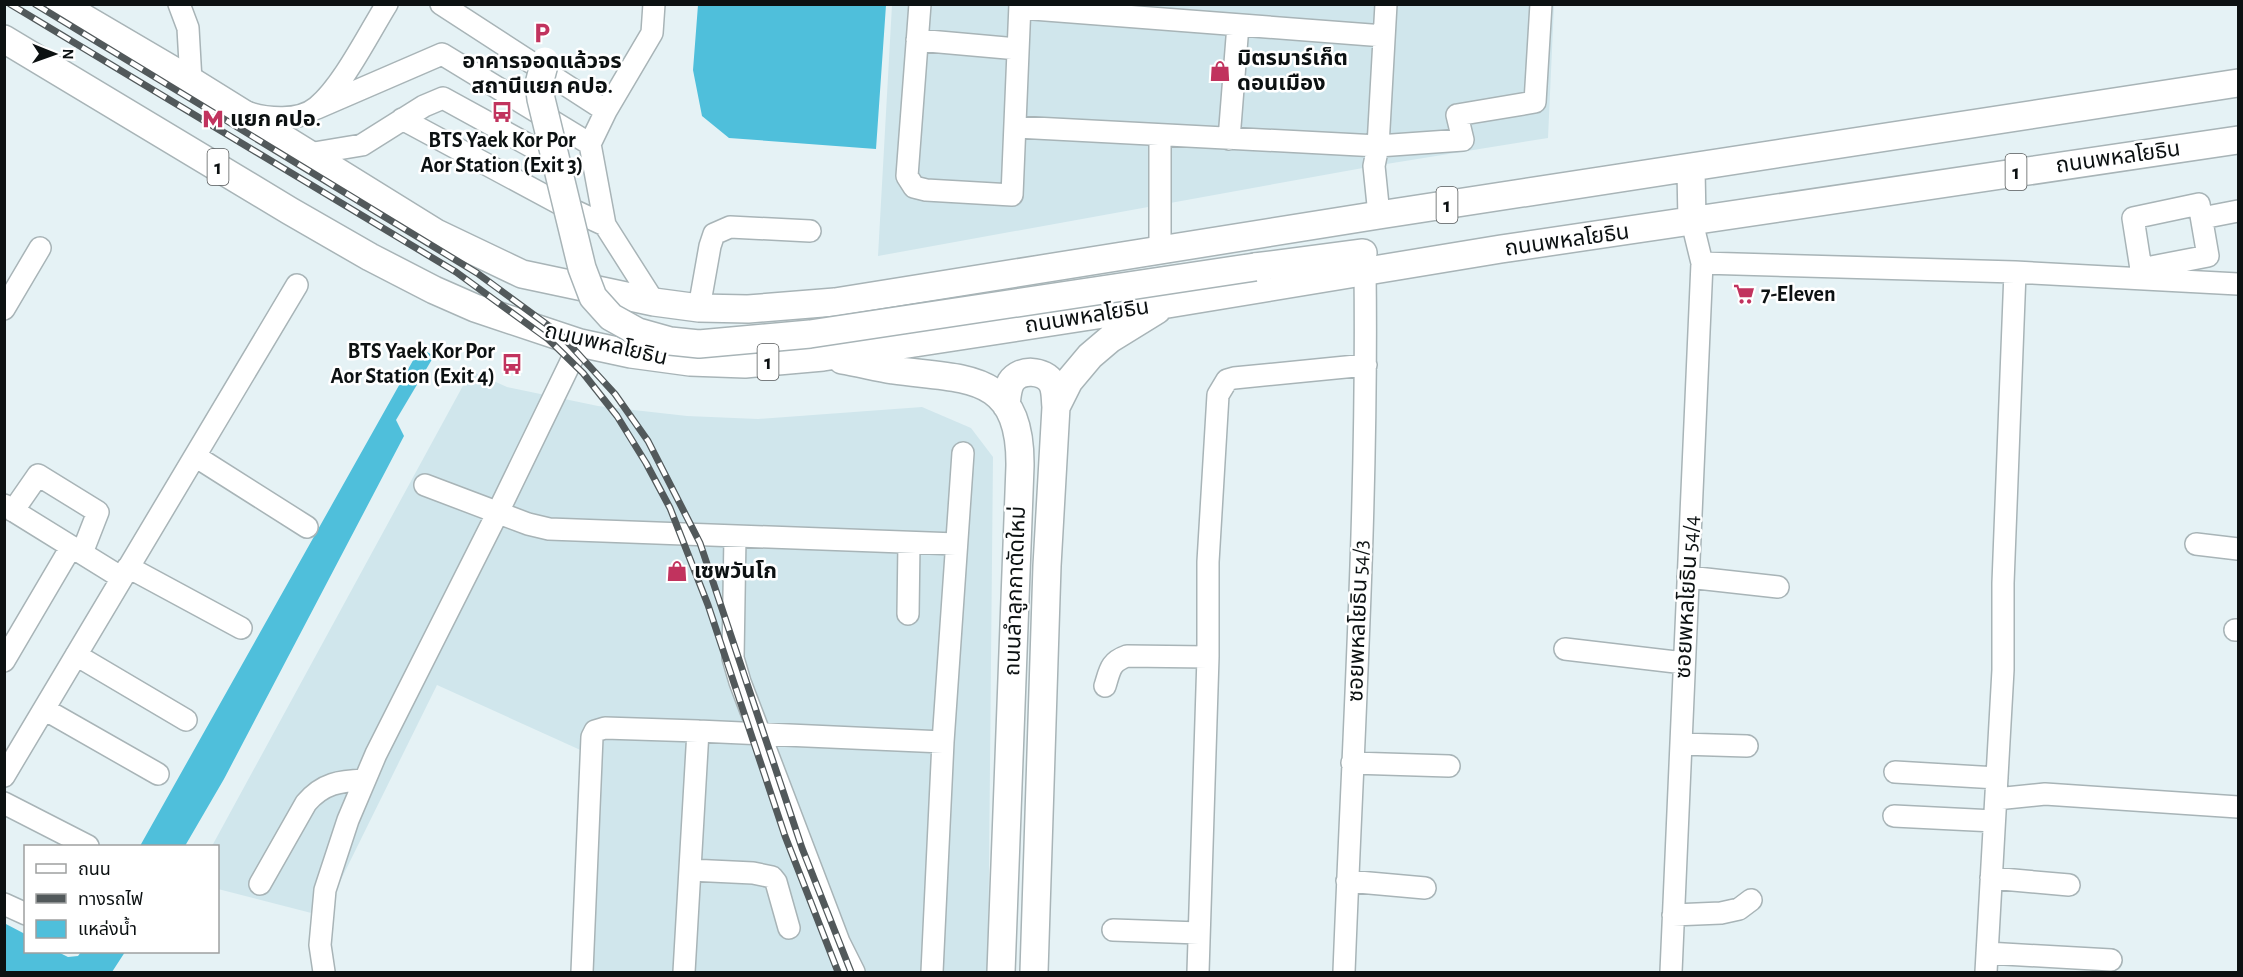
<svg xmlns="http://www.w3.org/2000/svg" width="2243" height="977" font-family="'Alegreya Sans','Noto Sans Thai',sans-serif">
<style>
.built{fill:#d0e6ec}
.water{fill:#4fbfdb}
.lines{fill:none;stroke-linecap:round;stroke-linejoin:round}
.minor-casing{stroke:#a8b4b7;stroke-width:24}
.major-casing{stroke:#a8b4b7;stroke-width:30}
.minor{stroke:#fff;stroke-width:21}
.major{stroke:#fff;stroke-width:27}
.rail-casing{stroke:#52595b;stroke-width:7}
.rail{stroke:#fff;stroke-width:4.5;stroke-dasharray:14;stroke-linecap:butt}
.major-bridge-casing{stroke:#a8b4b7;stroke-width:30;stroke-linecap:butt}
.major-bridge{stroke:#fff;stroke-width:27}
.labels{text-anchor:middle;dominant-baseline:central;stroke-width:5;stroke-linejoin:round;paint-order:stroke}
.shield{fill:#fff;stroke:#555859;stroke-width:1.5}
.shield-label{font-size:21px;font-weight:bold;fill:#0c1112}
.poi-label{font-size:22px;font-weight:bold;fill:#0c1112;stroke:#fff;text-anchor:start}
.street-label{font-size:22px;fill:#0c1112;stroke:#fff}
</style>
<rect width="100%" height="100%" fill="#e5f2f5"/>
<path class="built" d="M892,5H1554L1548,138L1374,166L878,256Z
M471,371L507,387L598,406L687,416L758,419L922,407L971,428L993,457L988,972H572L587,753L437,685L323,916L218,889V846H212Z"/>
<path class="water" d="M698,5H886L876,149L729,138L702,116L693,70Z
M420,348L434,356L396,420L404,436L224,779L185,846H140Z
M4,923L25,934L26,952H58L68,957L78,956L81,952H125L112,972H5Z"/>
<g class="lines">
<defs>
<path id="minor" d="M179,4L188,28L191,81
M441,4L606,111L590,144L605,225L654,302
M920,4L907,176L914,187L926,190L1012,195L1020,4
M1020,8L1384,36
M917,40L1018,49
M317,108L442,54L590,144
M606,111L652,33L654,4
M246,112C267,119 299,122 317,107C342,87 369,33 387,4
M402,119L564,206L605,225
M1015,127L1378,146L1463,140L1457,115L1535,102L1541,4
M1229,139L1238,25
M308,154L362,145L424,106L443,98L556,160L558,170
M2199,204L2208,256L2141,269L2133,218Z
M1379,215L1374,166L1378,146L1386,4
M2202,218L2238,211
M1160,250V135
M1702,263L2015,272L2238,284
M699,308L710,246L714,234L730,227L810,231
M4,309L40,248
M195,456L307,527
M425,485L528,524L549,529L956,544
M4,505L122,578
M13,511L38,475L98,512L82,553
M735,536L733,658L740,682L839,942L854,972
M2196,544L2238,549
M128,567L241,628
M1688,577L1778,587
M908,614L909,543
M2235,630H2238
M1565,649L1684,663
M76,655L186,720
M4,661L71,547
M1105,686C1110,670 1110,662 1127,656L1208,657
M44,709L158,774
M1681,744L1747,746
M1352,763L1449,766
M1895,772L1997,778
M4,776L297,285
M1996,799L2045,794L2238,807
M4,803L88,846
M1894,816L1994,821
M690,870L753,873L772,877L776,882L789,928
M1991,878L2069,885
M1347,881L1425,888
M260,884L306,803C323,783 340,781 364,780
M4,904L26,914
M1673,915L1721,913L1739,909L1751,900
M1113,930L1199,933
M1987,953L2111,960
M324,972L320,945L325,890L348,820L376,754L498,512L580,343
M582,972L592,737L595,731L605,728L698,731L943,742
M684,972L698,731
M932,972L943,742L963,453
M1198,972L1208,657V562L1218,395L1227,380L1234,378L1366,365
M1344,972C1353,739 1368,504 1365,270
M1671,972L1702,263L1692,222
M1986,972L2003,670V583L2015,272"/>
<path id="major" d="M60,4L191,81L436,233L522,274L654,302L699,308L748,309L835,302L1379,215L2238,83
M4,39L290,211L370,257L434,290L475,308L580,343L631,354L690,362L745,364L823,357L1168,304L1501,249L2238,140
M1691,169L1692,222
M1255,267L1363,253
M842,360C859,363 876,367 893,370C965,380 1021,371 1020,466L1001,972
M1006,405C1007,398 1007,389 1011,382C1020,368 1044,370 1052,383C1056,390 1055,399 1056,407
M1034,972L1047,566L1056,407L1069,381L1090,356L1110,339L1157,310"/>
</defs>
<use href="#minor" class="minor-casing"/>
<use href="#major" class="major-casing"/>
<use href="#minor" class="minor"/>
<use href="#major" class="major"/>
<defs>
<path id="rail" d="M10,4L456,272L548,339L583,373L617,416L646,463L670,508L708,605L785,836L838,972
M35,4L477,273L560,334L615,394L648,441L700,543L802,848L851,972"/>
</defs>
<use href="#rail" class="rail-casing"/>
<use href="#rail" class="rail"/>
<defs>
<path id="major-bridge" d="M545,61L539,84L541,99L582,268L593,297L611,317L638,332L670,341L699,344L810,334L1255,267"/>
</defs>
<use href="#major-bridge" class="major-bridge-casing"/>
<use href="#major-bridge" class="major-bridge"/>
</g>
<defs>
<symbol id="parking-bare" viewBox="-9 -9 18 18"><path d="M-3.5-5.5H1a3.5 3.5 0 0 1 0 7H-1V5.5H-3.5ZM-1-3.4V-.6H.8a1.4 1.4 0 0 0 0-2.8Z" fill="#c1335e" stroke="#fff" stroke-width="2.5" paint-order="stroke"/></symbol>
<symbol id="shop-bare" viewBox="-9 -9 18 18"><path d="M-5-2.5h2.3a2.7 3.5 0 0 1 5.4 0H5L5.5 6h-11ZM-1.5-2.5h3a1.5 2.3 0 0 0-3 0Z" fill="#c1335e" stroke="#fff" stroke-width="2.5" paint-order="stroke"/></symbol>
<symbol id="bus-bare" viewBox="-9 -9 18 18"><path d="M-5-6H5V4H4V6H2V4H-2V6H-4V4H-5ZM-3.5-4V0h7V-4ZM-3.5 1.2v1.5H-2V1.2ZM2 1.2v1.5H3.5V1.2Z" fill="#c1335e" stroke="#fff" stroke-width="2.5" paint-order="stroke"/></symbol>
<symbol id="metro-bare" viewBox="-9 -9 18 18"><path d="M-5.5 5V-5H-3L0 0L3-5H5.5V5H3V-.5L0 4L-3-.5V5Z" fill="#c1335e" stroke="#fff" stroke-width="2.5" paint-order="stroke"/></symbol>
<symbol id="supermarket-bare" viewBox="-9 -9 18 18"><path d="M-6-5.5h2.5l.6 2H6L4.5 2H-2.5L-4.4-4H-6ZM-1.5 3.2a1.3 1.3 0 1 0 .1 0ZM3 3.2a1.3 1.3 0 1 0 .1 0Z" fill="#c1335e" stroke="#fff" stroke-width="2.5" paint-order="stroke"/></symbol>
</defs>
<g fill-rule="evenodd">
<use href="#parking-bare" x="527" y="18" width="30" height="30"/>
<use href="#shop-bare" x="1205" y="56" width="30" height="30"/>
<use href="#bus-bare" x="487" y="97" width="30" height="30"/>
<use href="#metro-bare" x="198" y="104" width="30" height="30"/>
<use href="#supermarket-bare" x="1729" y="279" width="30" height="30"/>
<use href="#bus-bare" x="497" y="349" width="30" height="30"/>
<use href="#shop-bare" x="662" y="556" width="30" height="30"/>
</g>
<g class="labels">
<g class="shield">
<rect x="207.5" y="149" width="21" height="36" rx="4.5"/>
<rect x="2005.5" y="154" width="21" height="36" rx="4.5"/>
<rect x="1436.5" y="187" width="21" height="36" rx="4.5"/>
<rect x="757.5" y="344" width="21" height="36" rx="4.5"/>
</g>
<g class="shield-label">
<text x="218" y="167">1</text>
<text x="2016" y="172">1</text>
<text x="1447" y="205">1</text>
<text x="768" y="362">1</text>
</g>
<g class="poi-label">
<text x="1237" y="58">มิตรมาร์เก็ต<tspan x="1237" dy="25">ดอนเมือง</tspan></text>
<text x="542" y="61" text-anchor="middle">อาคารจอดแล้วจร<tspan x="542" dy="25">สถานีแยก คปอ.</tspan></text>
<text x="230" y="119">แยก คปอ.</text>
<text x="502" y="140" text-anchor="middle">BTS Yaek Kor Por<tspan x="502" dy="25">Aor Station (Exit 3)</tspan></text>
<text x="1761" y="294">7-Eleven</text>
<text x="495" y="351" text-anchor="end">BTS Yaek Kor Por<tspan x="495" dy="25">Aor Station (Exit 4)</tspan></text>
<text x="694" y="571">เซพวันโก</text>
</g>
<g class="street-label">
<text transform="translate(2118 157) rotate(-8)">ถนนพหลโยธิน</text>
<text transform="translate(1567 240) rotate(-8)">ถนนพหลโยธิน</text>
<text transform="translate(1087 316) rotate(-9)">ถนนพหลโยธิน</text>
<text transform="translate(606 344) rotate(13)">ถนนพหลโยธิน</text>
<text transform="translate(1015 591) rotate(-88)">ถนนลำลูกกาตัดใหม่</text>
<text transform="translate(1687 597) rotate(-87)">ซอยพหลโยธิน 54/4</text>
<text transform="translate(1358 621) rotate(-88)">ซอยพหลโยธิน 54/3</text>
</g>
</g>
<rect width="2243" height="977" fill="none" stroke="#0c1112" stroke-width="12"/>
<rect x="24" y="845" width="195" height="108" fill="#ffffff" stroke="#9ea0a0" stroke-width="1.5"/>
<rect x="36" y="864" width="30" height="9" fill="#ffffff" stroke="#9ea0a0" stroke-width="1.5"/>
<text x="78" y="875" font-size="18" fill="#0c1112">ถนน</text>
<rect x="36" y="894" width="30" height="9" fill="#52595b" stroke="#9ea0a0" stroke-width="1.5"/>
<text x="78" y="905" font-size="18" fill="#0c1112">ทางรถไฟ</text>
<rect x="36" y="920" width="30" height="18" fill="#4fbfdb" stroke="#9ea0a0" stroke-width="1.5"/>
<text x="78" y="935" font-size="18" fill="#0c1112">แหล่งน้ำ</text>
<g transform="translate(54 54) rotate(91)" stroke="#ffffff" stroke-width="4.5" paint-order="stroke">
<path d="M0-4.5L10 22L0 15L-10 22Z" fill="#0c1112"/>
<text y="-9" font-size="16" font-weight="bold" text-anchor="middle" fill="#0c1112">N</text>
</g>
</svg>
